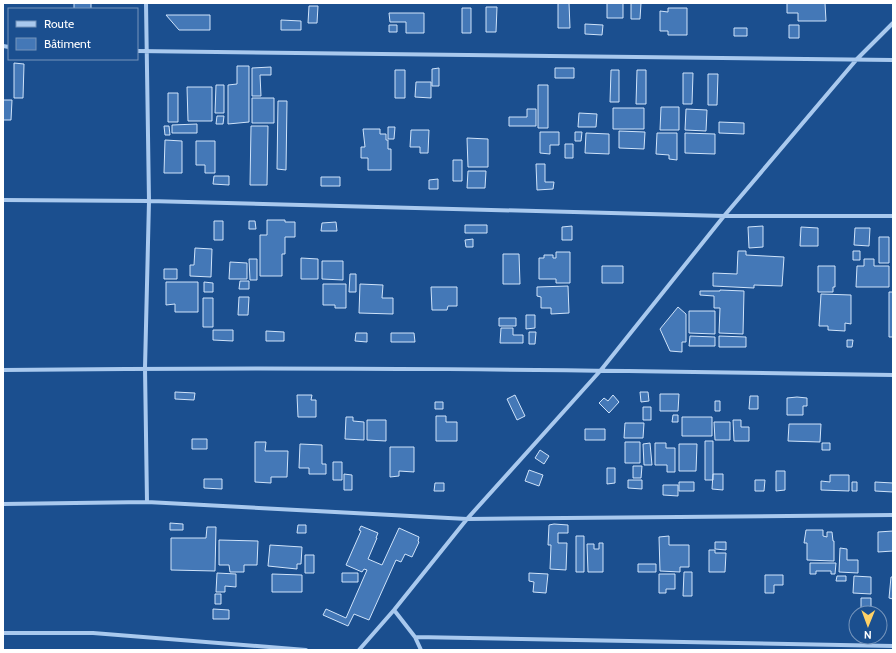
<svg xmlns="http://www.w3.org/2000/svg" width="896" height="653" font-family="Cabin,sans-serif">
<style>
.building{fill:#4478b7;stroke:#cfe3fa}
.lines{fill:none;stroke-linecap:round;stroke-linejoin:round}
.street{stroke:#a9c9ee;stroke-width:4}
</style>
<rect width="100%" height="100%" fill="#1b4f8f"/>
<path class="building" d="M74,3H91V9H74Z
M558,3H569L570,28H558Z
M607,3H623V18H607Z
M631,3H641L640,19H631Z
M787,3H825L826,21H798V13H787Z
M309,6H318L317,23H308Z
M486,7H497L496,32H486Z
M462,8H471V33H462Z
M668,8H687V35H668V31H660V11L668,12Z
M389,13H424V33H406V22H390Z
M166,15H210V30H179Z
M281,20L301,21V30H281Z
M585,24L603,25L602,35L585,34Z
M389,25H397V32H389Z
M789,25H799V38H789Z
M734,28H747V36H734Z
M14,63L24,64L23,98H14Z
M237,66H249V122L228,124V85L237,84Z
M271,67V75H260L261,96H252V68Z
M439,68V86H432V69Z
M555,68H574V78H555Z
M395,70H405V98H395Z
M611,70H619V102H610Z
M637,70H646V104H636Z
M683,73H693L692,104H683Z
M708,74H718L717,105H708Z
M416,82H431V98L415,97Z
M216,85H224V113H215Z
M538,85H548V128H538Z
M187,87H212V121H188Z
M168,93H178V122H168Z
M252,98H274V123H252Z
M3,100H12L11,120H3Z
M278,101H287L286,170L277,169Z
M661,107H679V130H660Z
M613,108H644V129H613Z
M527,109H536V126H509V117H527Z
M686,109L707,110L706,131L685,130Z
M579,113L597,114L596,127H578Z
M217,116H224L223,124H216Z
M719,122L744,123V134L719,133Z
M197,124V133H172V125Z
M164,126H169L170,135H165Z
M251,126H268L267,185H250Z
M388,127H395L394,139H388Z
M363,129H380V134H386V140H388V149H391V170H368V158H361V147H365Z
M411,130H429L428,153H420V147H410Z
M619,131L645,132L644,149L619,148Z
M540,132H559V145H550V154L540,153Z
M575,132H582L581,141H575Z
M586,133L609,134V154L585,153Z
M657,133H677V160L669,159V155L656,154Z
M685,133L715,134V154L685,153Z
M467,138L488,139V167H468Z
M165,140L182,141V173H164Z
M196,141H215V173H205V165H196Z
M565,144H573V158H565Z
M453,160H462V181H453Z
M536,164H545V182H554L553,189L537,190Z
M468,171H486L485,188H467Z
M214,176H229V185L213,184Z
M321,177H340V186H321Z
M438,179V189H429V180Z
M267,220H285V222H295V237H285V254H282V276H260V235H267Z
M214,221H223V240H214Z
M249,221H255L256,229H249Z
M336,222L337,231H321L322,223Z
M465,225H487V233H465Z
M572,226V240H562V227Z
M763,226V247L749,248L748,227Z
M801,227L818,228V246H800Z
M855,228H870L869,246L854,245Z
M879,237H889V263H879Z
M473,239V247H466L465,240Z
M195,248L212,249L211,277L190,276V265H194Z
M738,251H746V255L784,257L782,286L754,285V288L713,286V273L737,274Z
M853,251H860V260H853Z
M556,252H570V283H556V279H539V258H544V255H553V258H556Z
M503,254H519L520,284H503Z
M301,258L318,259V279H301Z
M249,259H257V280H250Z
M864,259H874V266H889V287H856L857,266H864Z
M322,261H343V280L322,279Z
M230,262L247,263V279H229Z
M602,266H623V283H602Z
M818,266H835V287H833V292H818Z
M164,269H177V279H164Z
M350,274H356V292H349Z
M240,281H249V289H239Z
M166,282H198V312H175V304L166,305Z
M204,282L213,283V292H204Z
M323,284H346V308H335V305H323Z
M360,284L383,285L382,298H393V314L359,313Z
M568,286L569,313L551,314V308H541V297L537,296V287Z
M431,287H457V306H448L447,310H432Z
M720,290L744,291L743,334L719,333L720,308H714V296L700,295V291H720Z
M889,292H893V337H889Z
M821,294L851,295V324L845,323V331L828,330V326H819Z
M239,297H249L248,315H238Z
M203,298H213V327H203Z
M678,307L686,314V342H682V352L670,351L660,329Z
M689,311H715V334L689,333Z
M526,315H535V328L526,329Z
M499,318H516V326H499Z
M501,328H513V335H523V343H500Z
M213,330H233V341L213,340Z
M266,331L284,332V341H266Z
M529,332H536L535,344H529Z
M356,333H367V342L355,341Z
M391,333H414L415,342H391Z
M690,336L715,337V346H689Z
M719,336L746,337V347H719Z
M847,340H853L852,347H847Z
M175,392L195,393L194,400L175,399Z
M640,392H648L649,401L641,402Z
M660,394H679L678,411H660Z
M297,395H312L311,400H316V417H298Z
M515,395L525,416L517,420L507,399Z
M613,395L619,402L609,413L599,403L604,398L608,401Z
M750,396H758V409H749Z
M797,397L807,398V406H803V415H787V398Z
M715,401H720V411H715Z
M435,402H443V409H435Z
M643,407H651V420H643Z
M673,415H678V422H672Z
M436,416H446V422H457V441H436Z
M346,417H353V421L364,422V440L345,439Z
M682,417H712V436H682Z
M367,420H386V441L367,440Z
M733,420H741V427H749V441H734Z
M714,422H730V440H715Z
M625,423H644L643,438H624Z
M789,424H821L820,442L788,441Z
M585,429H605V440H585Z
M192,439H207V449H192Z
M705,441H713V480H705Z
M255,442H266L265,451H288L287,477H271V483L255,482Z
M625,442H640V463H625Z
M650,443L652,465H644L643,444Z
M655,443H666V448H675V472H667V465H655Z
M822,443H830V450H822Z
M300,444L322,445V464H326V474H309V468H299Z
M679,444H697L696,471H679Z
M390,447H414V472L399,471V476L390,477Z
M540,450L549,456L544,464L535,458Z
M333,462H342V480H333Z
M633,466H642L641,478H633Z
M607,468H615V483L607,484Z
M529,470L543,475L539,486L525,481Z
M776,471H785V490L776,491Z
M344,474L352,475V490H344Z
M713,474H723V490L712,489Z
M830,475H849V491L821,490V481L830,482Z
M204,479H222V489L204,488Z
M628,480H642V489L628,488Z
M755,480H765L764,491H755Z
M679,482H694V491H679Z
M852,482H857V491H852Z
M875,482L893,483V492L875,491Z
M435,483H444V491H434Z
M663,485H678V496L663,495Z
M170,523L183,524V530H170Z
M554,524L568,525V533H558V543H567L566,570L550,569L551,545H548L549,525Z
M298,525H306V533H297Z
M361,526L378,533L376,538H377L368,559L382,565L399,528L419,537L418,541L419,542L412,557L405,554L401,562L396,560L369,620L354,614L348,626L323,615L326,609L346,618L367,570L364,569L362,572L346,565L361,531L359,530Z
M207,527H216L215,571L171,570V538H206Z
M806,530H823V536L827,537V532H832L833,541H834V561L807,560V543H804Z
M893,531V551L878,552V532Z
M576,536H584V572H576Z
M669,536V545H689V567H680V572L660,571L659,537Z
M219,540L258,541L257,565H244V572H230L229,565H219Z
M715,542H726V550L715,549Z
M599,543H603V572H588L587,544H594V549H599Z
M270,545L302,547L301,564H297V569L268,566Z
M840,548L847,549V560H858V573L839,572Z
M709,550H715V553H726L725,572H709Z
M305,555H314V573H305Z
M810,563H836L835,574H831V571H816V574H810Z
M638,564H656V572H638Z
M684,572H692V596H683Z
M217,573L236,574V587L225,586V592H216Z
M342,573H358V582H342Z
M529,573L548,574L546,593L533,592L534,582L529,581Z
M272,574L302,575V592H272Z
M659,574H675V589H666V593H659Z
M765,575H783V585H774V593H765Z
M837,576H846V581H836Z
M854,576L871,577V594L853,593Z
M891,577H893V599L889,598Z
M215,594H221V604H215Z
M861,598H871V613H861Z
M213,609L229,610V619H213Z"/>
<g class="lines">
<path class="street" d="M146,3L149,201L145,368L147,502
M3,46L9,47
M137,51L893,60
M3,200L149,201L724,216H893
M3,370C300,366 596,370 893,375
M3,504L147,502L467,519L893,515
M394,610L415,637L421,650
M3,633H93L306,650
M415,637L893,646
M359,650L394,610L467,519L601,370L724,216L857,59L893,23"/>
</g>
<rect width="896" height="653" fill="none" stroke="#ffffff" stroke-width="8"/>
<rect x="8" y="8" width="130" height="52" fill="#1b4f8f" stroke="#7695bc"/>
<rect x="16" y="21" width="20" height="6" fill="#a9c9ee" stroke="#7695bc"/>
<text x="44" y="28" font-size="12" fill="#ffffff">Route</text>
<rect x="16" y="38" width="20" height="12" fill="#4478b7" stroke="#7695bc"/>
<text x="44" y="48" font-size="12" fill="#ffffff">Bâtiment</text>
<g transform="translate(868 625) rotate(181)"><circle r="19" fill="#1b4f8f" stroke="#7695bc"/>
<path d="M0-3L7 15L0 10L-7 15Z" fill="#ffd166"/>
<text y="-6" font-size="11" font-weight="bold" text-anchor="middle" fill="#ffffff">N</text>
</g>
</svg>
